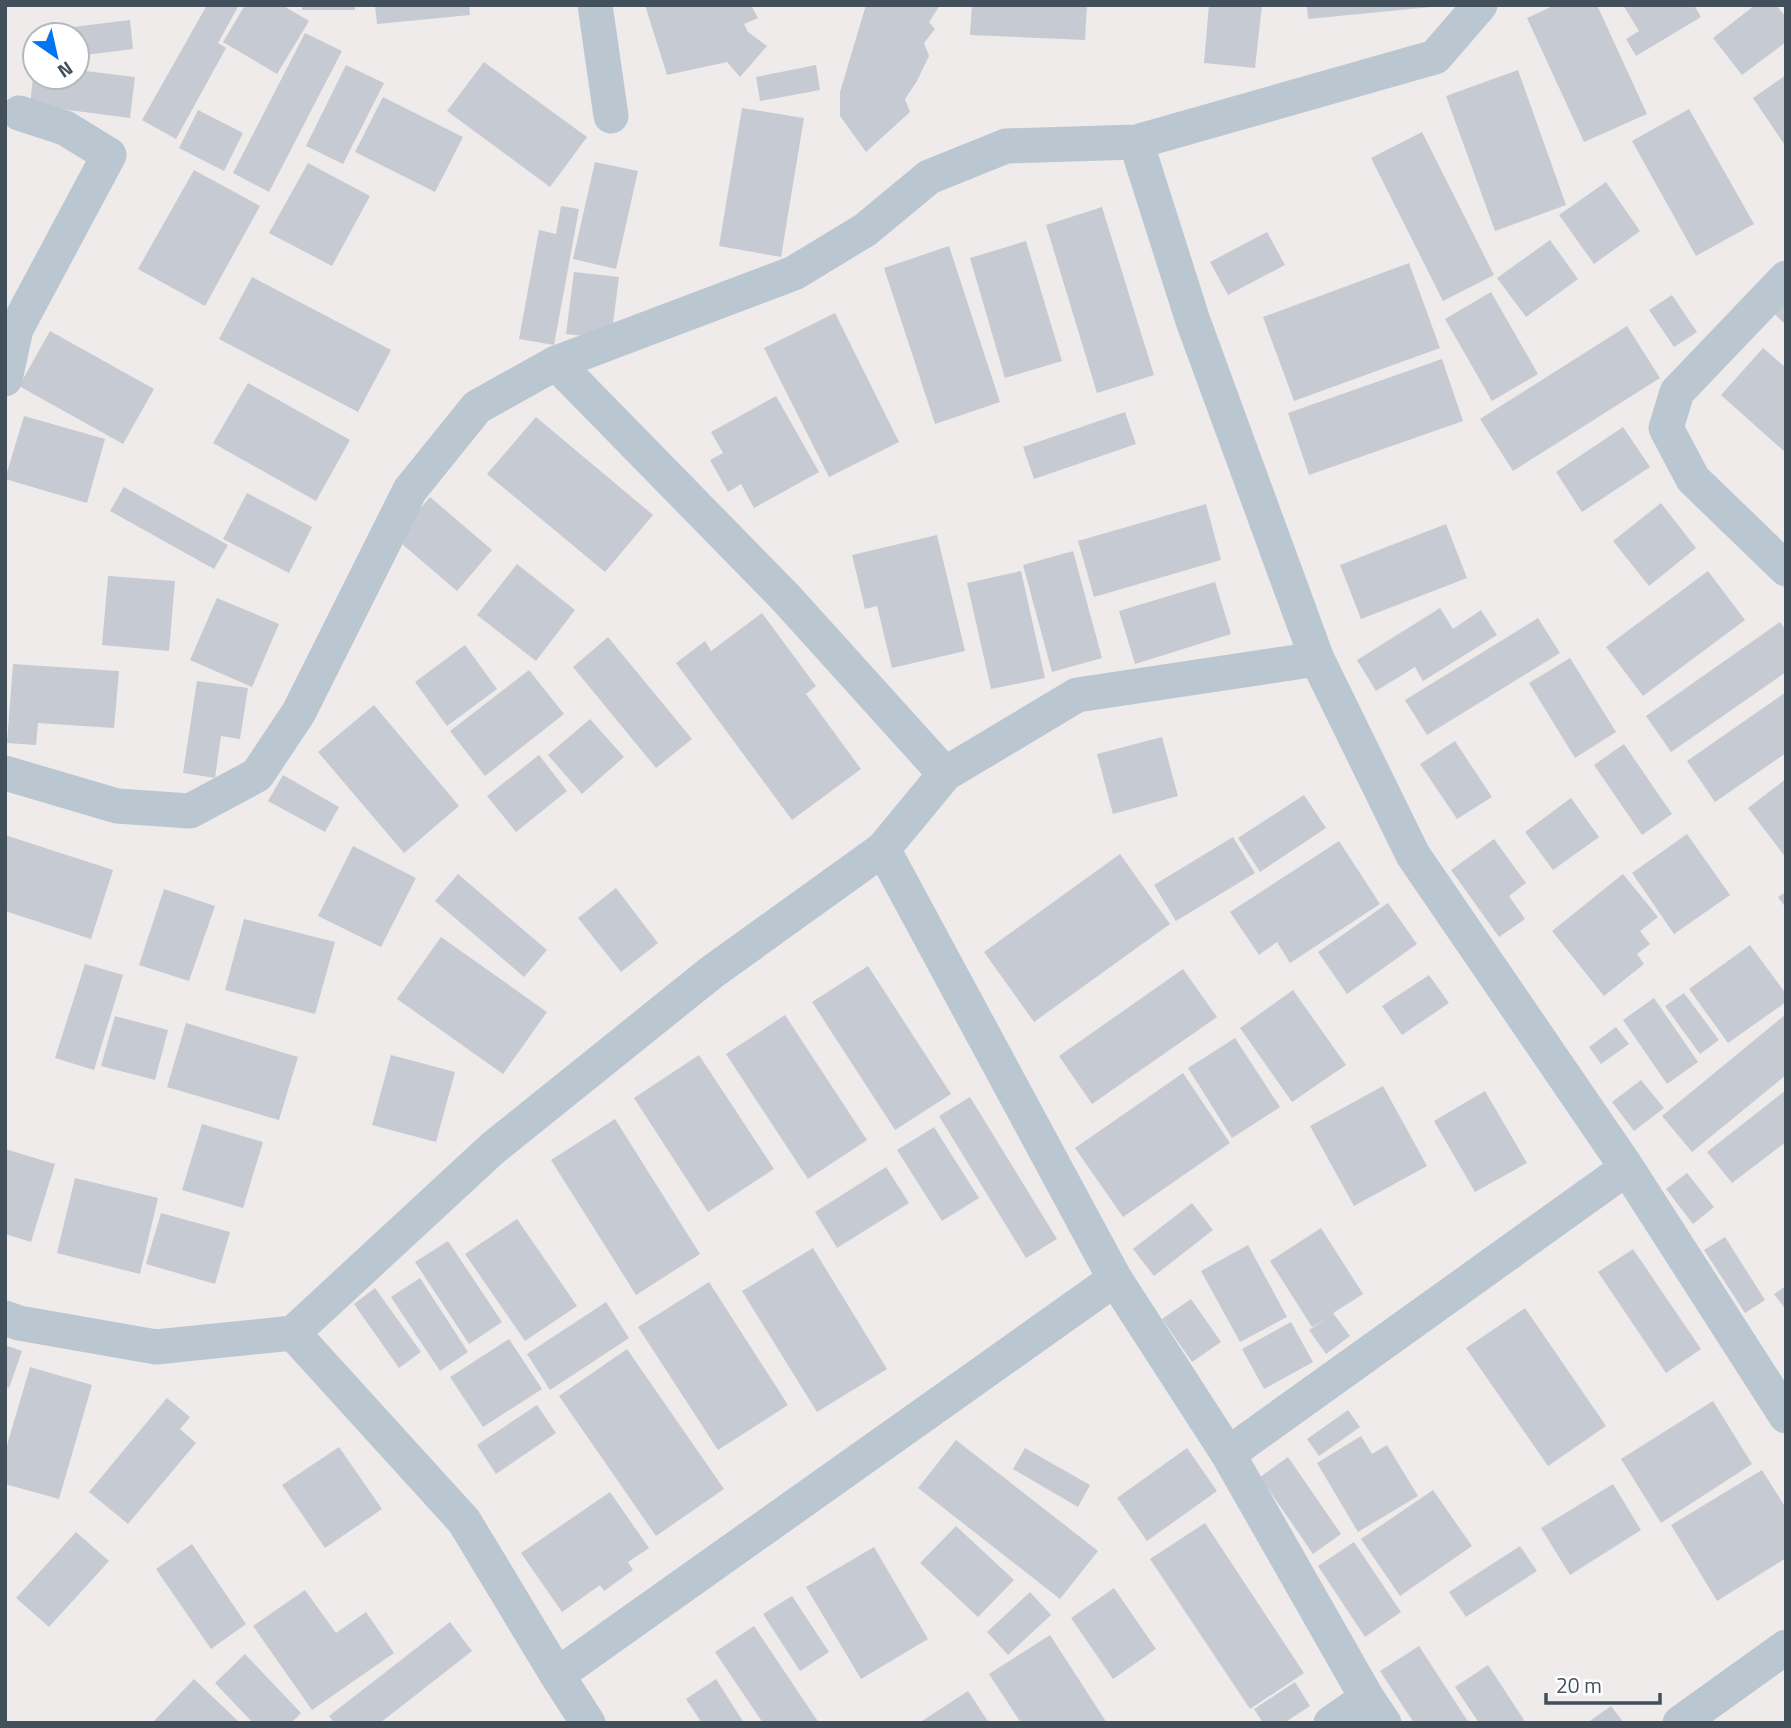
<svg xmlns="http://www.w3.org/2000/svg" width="1791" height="1728" font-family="'Titillium Web',sans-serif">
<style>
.building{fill:#c6cad2}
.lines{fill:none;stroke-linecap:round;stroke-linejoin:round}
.street{stroke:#bac7d0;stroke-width:35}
</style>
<rect width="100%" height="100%" fill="#efebeb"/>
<path class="building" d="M207,5H239L218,43L226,48L176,139L142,120Z
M245,5H282L309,21L277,74L223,42Z
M302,5H355V10H302Z
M375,5H469L470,15L377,24Z
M645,5H751L758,18L744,24L748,32L767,46L740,77L727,62L667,75Z
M866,5H940L929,22L935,29L924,43L929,56L917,81L905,99L910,112L866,152L840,116V92Z
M972,5H1087L1085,40L970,35Z
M1209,5H1262L1255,68L1204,63Z
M1307,5H1431V7L1308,19Z
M1555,5H1597L1647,114L1584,142L1527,18Z
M1623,5H1694L1701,17L1636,56L1626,39L1639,31Z
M1755,5H1776L1786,17V42L1742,75L1713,38Z
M130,20L133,49L77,56V35H33L32,32Z
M305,33L342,51L269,192L233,173Z
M484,62L587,137L550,187L447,111Z
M346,65L384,83L343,164L306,146Z
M816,65L820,90L760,101L756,77Z
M77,70L135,77L130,118L30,105L33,77H77Z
M1518,70L1566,205L1495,231L1446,96Z
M1786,75V147L1753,98Z
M383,97L463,137L435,192L355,152Z
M742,108L804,118L781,257L719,246Z
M1689,109L1754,224L1696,256L1632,141Z
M198,110L243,133L224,171L179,148Z
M1422,132L1494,275L1443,301L1371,158Z
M595,162L638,171L616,269L573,259Z
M308,163L370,196L332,266L269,233Z
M194,170L260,206L205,306L138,269Z
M1606,182L1640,231L1594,264L1559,215Z
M561,206L579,209L554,345L519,339L539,230L556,234Z
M1102,207L1154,375L1097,393L1046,225Z
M1267,232L1285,265L1228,295L1210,262Z
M1550,240L1578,279L1526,317L1497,278Z
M1026,241L1062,361L1005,378L970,258Z
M949,246L1000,402L935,424L884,268Z
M1409,263L1440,348L1294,401L1263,317Z
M574,272L619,277L611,339L566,334Z
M252,277L391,350L358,412L219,339Z
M1786,288V325L1767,307Z
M1491,292L1538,374L1492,401L1445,319Z
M1672,295L1697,332L1674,347L1649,310Z
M835,313L899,442L829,477L764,348Z
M1627,326L1660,378L1513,471L1480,419Z
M50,331L154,389L123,444L19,386Z
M1763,348L1786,368V453L1721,395Z
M1442,359L1463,421L1309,475L1288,413Z
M248,383L350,440L316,501L213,443Z
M776,396L819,472L754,508L741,484L728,492L710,460L723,453L711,432Z
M1125,412L1136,444L1034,479L1023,447Z
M24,416L105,439L87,503L5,479Z
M536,417L653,515L605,572L487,474Z
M1623,427L1650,467L1582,512L1556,472Z
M124,487L228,545L214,569L110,511Z
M247,493L312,527L289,573L223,539Z
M430,497L492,550L457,591L395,538Z
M1661,503L1696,548L1649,586L1613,541Z
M1206,504L1221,560L1094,597L1078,541Z
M1446,524L1467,578L1361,619L1340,565Z
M937,535L965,651L892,668L877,606L865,609L852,555Z
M1073,551L1102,658L1052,672L1023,565Z
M517,564L575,610L536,661L477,615Z
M1021,571L1045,678L991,689L967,583Z
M1708,571L1745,620L1643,696L1606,647Z
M108,576L175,581L169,651L102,645Z
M1215,582L1231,634L1135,664L1119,611Z
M217,598L279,624L252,687L190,660Z
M1440,608L1453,629L1481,610L1497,635L1423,681L1415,667L1376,691L1357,660Z
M762,613L816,686L806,694L861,769L792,820L676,663L705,641L711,651Z
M1538,618L1560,653L1427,735L1405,700Z
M1780,622L1786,630V672L1671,752L1646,716Z
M608,637L692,739L656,768L573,667Z
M465,645L497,689L447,726L415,682Z
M1570,658L1616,732L1575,758L1529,683Z
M13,664L119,671L114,728L38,723L36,745L7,743Z
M529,670L564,714L485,776L450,731Z
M197,681L248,688L240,739L221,736L215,778L183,773Z
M1786,692V753L1715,802L1687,761Z
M374,705L459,806L404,853L318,752Z
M590,719L624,757L582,794L548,755Z
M1162,737L1178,796L1113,814L1097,754Z
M1455,741L1492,797L1457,819L1420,764Z
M1624,744L1672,814L1642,835L1594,765Z
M539,755L567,791L516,832L487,796Z
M283,775L339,807L325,832L268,801Z
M1786,779V858L1748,808Z
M1304,795L1326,828L1260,872L1238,838Z
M1571,798L1599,837L1553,870L1525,832Z
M1687,834L1730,895L1674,934L1632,873Z
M5,835L113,870L91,939L5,911Z
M1233,837L1255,873L1176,921L1154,885Z
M1494,839L1526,883L1509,896L1525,919L1499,937L1451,870Z
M1339,841L1380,904L1290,963L1277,942L1259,955L1230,912Z
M353,846L416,878L381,947L318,916Z
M1120,854L1170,924L1034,1022L984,952Z
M458,874L547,950L524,977L435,901Z
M1623,874L1658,917L1640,931L1650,944L1637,954L1644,964L1604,996L1552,931Z
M616,888L658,943L621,972L578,918Z
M164,889L215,906L189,981L139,965Z
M1786,892V908L1778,897Z
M1388,903L1417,944L1347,994L1318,952Z
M244,919L335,942L315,1014L225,990Z
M441,937L547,1012L503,1074L397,999Z
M1750,945L1786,994V1002L1728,1043L1689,989Z
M85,964L123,975L94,1070L55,1058Z
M868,966L951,1094L895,1130L812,1002Z
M1183,969L1217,1017L1092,1104L1059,1056Z
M1429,975L1449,1003L1402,1035L1382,1006Z
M1293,990L1346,1065L1292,1102L1240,1028Z
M1684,993L1719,1040L1700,1054L1665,1006Z
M1654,998L1698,1062L1667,1084L1623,1020Z
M1786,1014V1075L1692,1152L1662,1116Z
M785,1015L867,1140L808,1179L726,1054Z
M115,1016L168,1030L155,1080L101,1066Z
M186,1023L298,1057L279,1120L167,1087Z
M1616,1027L1629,1044L1601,1064L1589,1047Z
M1235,1038L1280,1107L1232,1138L1188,1068Z
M391,1055L455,1072L436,1142L372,1125Z
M699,1055L774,1169L708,1212L634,1098Z
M1183,1073L1230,1143L1123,1217L1075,1148Z
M1641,1080L1664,1108L1634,1131L1612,1102Z
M1383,1086L1427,1166L1354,1206L1310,1126Z
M1786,1090V1142L1732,1183L1707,1152Z
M1485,1091L1527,1163L1475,1192L1434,1121Z
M970,1097L1057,1239L1026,1258L939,1116Z
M615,1119L700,1254L636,1295L551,1160Z
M202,1124L263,1142L243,1208L182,1190Z
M934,1127L979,1198L942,1221L897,1150Z
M5,1149L55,1164L31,1242L5,1234Z
M886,1167L909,1203L837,1248L815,1212Z
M1687,1173L1714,1207L1693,1224L1666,1189Z
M75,1178L158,1198L140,1274L57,1253Z
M1192,1203L1213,1230L1154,1276L1133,1249Z
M161,1213L230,1232L215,1284L146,1264Z
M517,1219L577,1306L525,1341L465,1254Z
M1321,1228L1363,1294L1333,1313L1350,1336L1326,1354L1309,1330L1327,1318L1312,1327L1270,1261Z
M1725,1237L1765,1300L1745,1313L1704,1250Z
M448,1241L502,1322L469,1344L415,1262Z
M1248,1245L1287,1317L1240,1342L1201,1271Z
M813,1248L887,1369L817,1412L742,1291Z
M1633,1249L1701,1349L1666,1373L1598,1272Z
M420,1278L468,1352L440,1371L391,1297Z
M709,1282L788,1405L718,1450L638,1327Z
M1786,1286V1310L1774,1294Z
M375,1288L421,1352L399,1368L354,1304Z
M1191,1299L1221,1342L1192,1362L1162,1319Z
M606,1302L629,1338L550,1390L527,1354Z
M1525,1308L1606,1426L1548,1466L1466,1348Z
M1291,1322L1313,1362L1264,1389L1242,1349Z
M509,1339L542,1389L483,1427L450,1377Z
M5,1345L22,1351L9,1388L5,1386Z
M627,1349L724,1489L656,1536L559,1396Z
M30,1367L92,1385L59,1499L5,1484V1452Z
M167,1398L190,1417L180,1429L196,1443L128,1524L89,1492Z
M1713,1401L1752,1464L1661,1523L1621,1459Z
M537,1405L556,1433L496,1474L477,1445Z
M1348,1410L1360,1427L1319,1456L1307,1439Z
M1361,1436L1372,1454L1387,1445L1418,1496L1358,1532L1317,1463Z
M956,1440L1098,1551L1060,1599L918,1488Z
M339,1447L382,1509L325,1548L282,1485Z
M1025,1448L1090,1485L1078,1507L1013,1469Z
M1187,1448L1217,1491L1147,1541L1117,1498Z
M1288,1457L1341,1534L1313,1554L1260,1477Z
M1762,1470L1786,1508V1558L1717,1601L1671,1525Z
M1613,1484L1641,1530L1570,1575L1541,1528Z
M1433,1490L1472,1546L1400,1596L1361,1539Z
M610,1492L649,1548L628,1562L633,1570L604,1591L600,1585L562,1612L521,1553Z
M1205,1523L1304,1673L1250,1709L1150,1559Z
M956,1526L1014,1580L978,1617L920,1563Z
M76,1532L109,1561L49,1627L16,1598Z
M1354,1542L1401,1612L1365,1637L1318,1566Z
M192,1544L246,1624L211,1649L156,1569Z
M1520,1546L1537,1571L1466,1617L1449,1592Z
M874,1547L928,1639L861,1679L806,1587Z
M1114,1588L1156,1649L1113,1679L1071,1618Z
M305,1590L336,1633L366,1612L394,1653L312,1710L253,1626Z
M1030,1592L1051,1615L1008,1655L987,1632Z
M792,1596L829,1652L800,1671L763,1614Z
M450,1622L472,1651L380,1723H334L329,1716Z
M754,1626L819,1723H763L715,1652Z
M1050,1635L1107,1723H1021L989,1674Z
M1419,1646L1469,1723H1414L1380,1671Z
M245,1654L301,1713L291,1723H253L215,1683Z
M1488,1665L1526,1723H1479L1455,1687Z
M194,1679L240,1723H152Z
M716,1679L744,1723H702L686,1699Z
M1295,1682L1310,1706L1284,1723H1263L1254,1709Z
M968,1691L989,1723H919Z
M1611,1706L1624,1723H1587Z"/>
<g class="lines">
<path class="street" d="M595,5L611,116
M1136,142L1193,321L1317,659L1413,855L1627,1168L1786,1416
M1786,278L1677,392L1666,428L1693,479L1786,569
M556,363L786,598L945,774
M5,379L16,329L109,155L65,128L19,113
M5,773L117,806L190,811L257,775L299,712L410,490L477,407L556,363L794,273L865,230L929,177L1006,146L1136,142L1435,57L1480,5
M883,849L1115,1279L1228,1454L1367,1698L1384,1723
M5,1318L19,1323L156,1347L293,1333L493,1148L712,972L883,849L945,774L1077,695L1317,659
M293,1333L464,1521L557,1675L588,1723
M1228,1454L1627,1168
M557,1675L1115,1279
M1331,1723L1367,1698
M1680,1723L1786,1647"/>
</g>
<rect width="1791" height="1728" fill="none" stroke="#42505b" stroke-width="14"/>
<g transform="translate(56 56) rotate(146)"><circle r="33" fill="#ffffff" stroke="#b3b9bd" stroke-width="2"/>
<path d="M0-5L12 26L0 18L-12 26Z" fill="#0375f1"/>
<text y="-10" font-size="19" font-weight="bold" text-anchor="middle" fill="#42505b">N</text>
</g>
<path d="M1546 1693v10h114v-10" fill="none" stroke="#42505b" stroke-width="3.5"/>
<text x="1556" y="1693" font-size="21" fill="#42505b" stroke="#ffffff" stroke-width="5" paint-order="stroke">20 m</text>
</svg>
